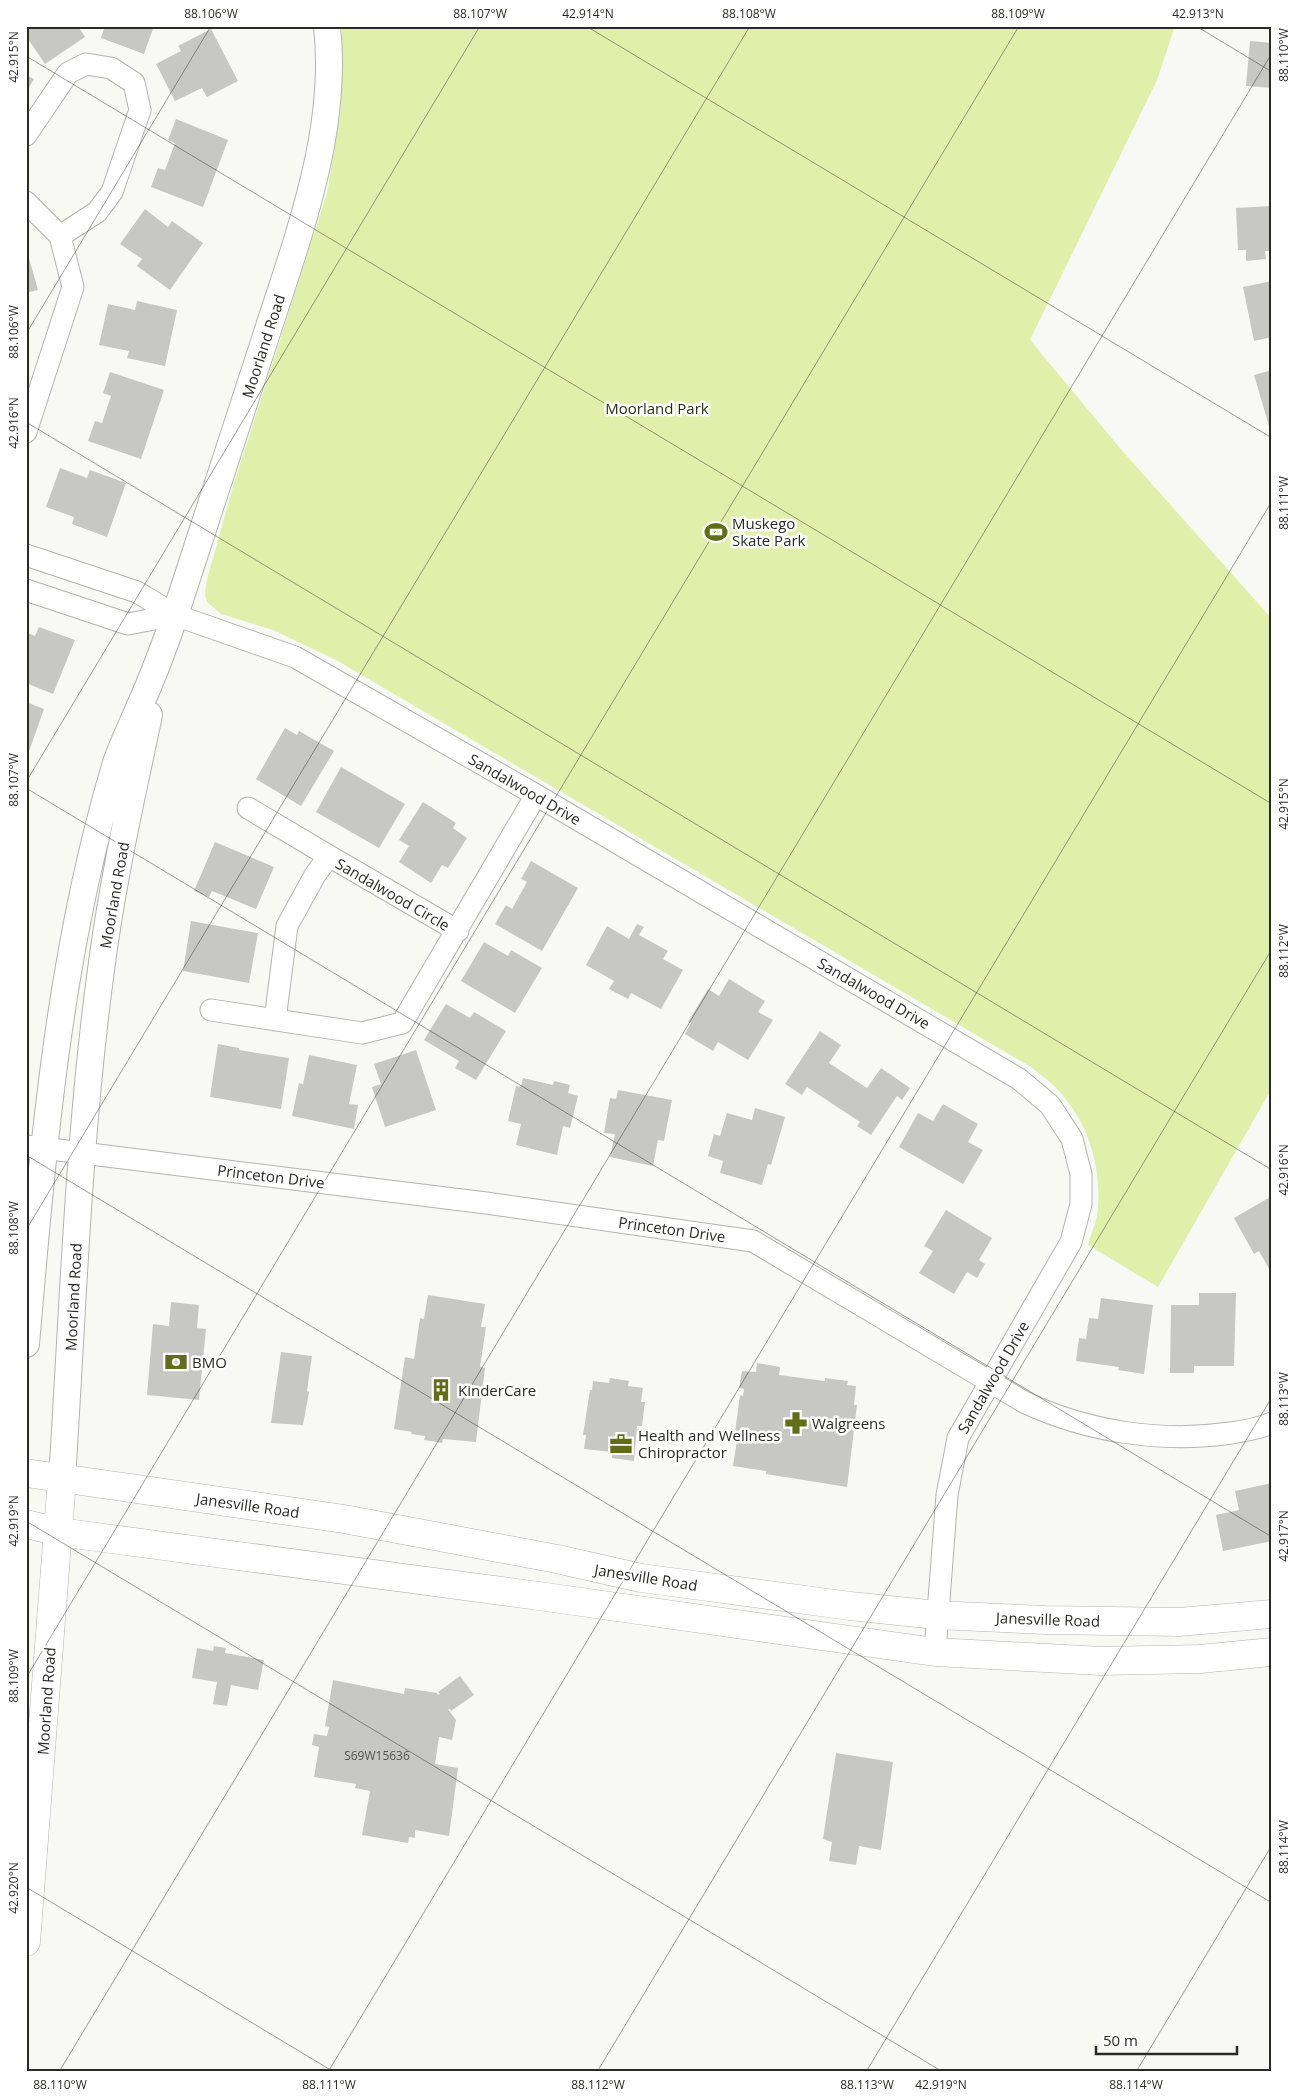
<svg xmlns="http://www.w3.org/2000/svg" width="1298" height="2098" font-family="'Open Sans',sans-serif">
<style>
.green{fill:#e1efab}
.building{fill:#c7c8c4}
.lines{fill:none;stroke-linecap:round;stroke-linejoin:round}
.minor-casing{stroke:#b3b4b0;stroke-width:23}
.tertiary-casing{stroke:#b3b4b0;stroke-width:28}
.secondary-casing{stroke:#b3b4b0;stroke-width:29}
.minor{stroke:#fff;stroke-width:21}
.tertiary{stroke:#fff;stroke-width:26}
.secondary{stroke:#fff;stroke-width:28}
.ticks{fill:none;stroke:#2a2a28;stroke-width:1;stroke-opacity:0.45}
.labels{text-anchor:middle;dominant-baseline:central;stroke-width:5;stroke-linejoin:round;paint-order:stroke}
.number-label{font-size:12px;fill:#51524f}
.street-label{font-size:15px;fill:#2a2a28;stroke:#fff}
.park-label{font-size:15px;fill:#2a300f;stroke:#fff}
.poi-label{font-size:15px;fill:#2a2a28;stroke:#fff;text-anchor:start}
.neatline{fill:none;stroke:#2a2a28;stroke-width:2}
.ticks-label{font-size:12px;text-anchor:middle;fill:#2a2a28}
</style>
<rect width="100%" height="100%" fill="#f8f9f5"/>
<path class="green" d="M342,26H1175L1157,80L1030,340L1119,447L1272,619V1088L1158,1287L1088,1245C1091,1233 1098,1219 1098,1207C1101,1163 1087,1119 1055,1087C1048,1079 1039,1074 1031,1067L336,660L273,630L221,614L207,602L205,595L206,583L232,490L327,193L341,110Z"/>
<path class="building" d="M26,26H78L85,37L45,64L28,39L26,40Z
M105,26H154L144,54L101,38Z
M211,29L238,81L207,97L202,88L175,101L156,64L181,51L178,46Z
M1250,41L1272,43V88L1246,86Z
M26,75L34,79L26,92Z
M176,119L228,140L203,207L151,187L158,168L165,170L175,143L168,140Z
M1272,206V251H1265L1266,259L1246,261V250H1238L1236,208Z
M145,209L168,227L172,221L203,243L170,290L137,266L142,259L120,244Z
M27,251L38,290L26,293V252Z
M1272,281V337L1254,341L1243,287Z
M137,301L177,310L165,366L127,358L129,351L99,345L108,304L135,310Z
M1272,370V425L1269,426L1254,375Z
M110,372L164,390L141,459L88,441L95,421L102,423L111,396L103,393Z
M60,468L87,478L90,470L126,483L107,537L72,524L74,517L46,507Z
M39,627L75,640L53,694L26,683V632L35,636Z
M26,702L44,709L27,757H26Z
M285,728L297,735L299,731L334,751L301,806L256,779Z
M341,767L405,804L379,848L316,812Z
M423,802L456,823L453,828L467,838L448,868L442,865L431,883L399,862L409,846L399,840Z
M215,842L274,867L256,909L212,891L209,897L194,891Z
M531,861L578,888L542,951L495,924L506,905L512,909L527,882L521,879Z
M191,921L258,933L249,983L183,971Z
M637,924L644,927L639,935L668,951L663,959L683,970L661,1009L631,993L628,999L609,989L614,981L586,965L607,926L629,939Z
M484,942L508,956L511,950L542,968L515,1013L461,981Z
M729,979L765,1001L758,1012L773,1020L748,1060L718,1042L713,1051L685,1034L691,1023L688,1022L708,989L719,996Z
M446,1004L470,1018L474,1012L506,1031L476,1080L455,1068L459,1061L424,1040Z
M820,1031L841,1045L829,1063L867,1088L881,1068L910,1088L902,1100L897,1096L871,1135L857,1126L860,1122L807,1087L802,1095L785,1084Z
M218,1044L239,1048V1050L289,1058L281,1109L210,1097Z
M416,1050L436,1110L385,1127L372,1087L381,1084L374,1064Z
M309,1055L357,1065L349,1104L358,1105L354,1129L292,1116L299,1083L303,1084Z
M523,1078L553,1085L554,1081L570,1085L568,1093L578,1096L570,1128L563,1126L557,1155L516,1145L521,1124L508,1121L516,1086L521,1087Z
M618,1090L672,1100L664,1141L658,1140L653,1166L610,1157L615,1134L604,1133L610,1098L616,1099Z
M943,1104L978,1124L968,1142L983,1150L963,1184L899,1147L918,1113L933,1121Z
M755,1108L785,1117L771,1165L768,1164L762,1185L720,1173L723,1161L708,1156L714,1134L720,1136L727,1113L752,1120Z
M1272,1196V1274L1259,1251L1254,1254L1234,1218Z
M946,1210L992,1238L979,1260L985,1264L977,1278L967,1272L954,1294L919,1273L933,1251L924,1246Z
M1199,1293H1236L1234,1366H1194V1373H1170L1171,1305H1199Z
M428,1295L485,1304L481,1327H486L480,1367L485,1368L476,1442L443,1439L442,1443L424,1440L425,1436L411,1434L412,1432L394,1429L405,1357L414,1359L420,1318L424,1319Z
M1101,1298L1153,1305L1144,1374L1118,1370L1119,1367L1076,1361L1079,1338L1086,1339L1089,1318L1098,1319Z
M171,1302L199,1305L197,1328L206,1329L199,1400L147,1395L153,1324L169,1326Z
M281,1352L312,1356L307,1391L309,1392L303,1425L271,1423Z
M757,1363L780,1367L779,1375L825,1381V1378L848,1381L847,1385L856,1386L854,1405H857L847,1487L766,1474V1471L733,1466L737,1440H734L740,1395L743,1396L744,1389L739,1388L742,1371L756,1372Z
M610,1378L629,1381L628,1386L643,1388L641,1402H645L642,1426H637L634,1461L612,1458V1452L584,1449L586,1435H583L590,1390H592L593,1381L609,1383Z
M1272,1483V1541L1223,1551L1216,1515L1239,1510L1235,1491Z
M214,1646L226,1648L225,1653L264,1660L258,1690L231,1685L227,1706L213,1704L217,1682L192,1678L197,1648L213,1651Z
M460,1676L474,1695L451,1711L450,1709H448L456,1720L452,1740L439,1737L435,1764L458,1768L449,1836L415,1830V1838L409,1837L408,1843L362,1835L370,1791L355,1788L356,1784L314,1777L319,1747L312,1745L314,1734L327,1736L329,1727L325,1726L333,1680L404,1694L405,1688L437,1693L438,1695L440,1694L438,1692Z
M836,1753L893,1762L881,1850L859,1846L856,1865L829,1861L832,1842L823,1839Z"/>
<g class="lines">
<defs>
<path id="minor" d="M26,135L68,73L86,64L111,68L134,83L140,110L112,192L97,212L60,236
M26,202L60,236L73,287L26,432
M26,555L137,592L175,615L295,657L536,795L1019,1079L1050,1105L1072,1139L1081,1174V1204L1071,1242L958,1438L947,1495L935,1652
M26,590L128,624L175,615
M248,808L329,856L315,875L287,926L275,1020
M329,856L458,931
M211,1010L362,1033L402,1023L536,795
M26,1146L486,1203L753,1241L1024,1402C1088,1432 1161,1443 1231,1433C1245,1431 1258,1429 1272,1423"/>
<path id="tertiary" d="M26,1344C43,1148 59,952 116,763C122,745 131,727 138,710C152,679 164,648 175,615C204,524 234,433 264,342C296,242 339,133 327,26
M62,1479C73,1309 78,1139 101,970C112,884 131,800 149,715"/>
<path id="secondary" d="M26,1473L344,1519L557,1559L641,1578L850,1606L937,1615L1045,1620L1179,1622L1272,1614
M26,1524L59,1532L539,1596L935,1652L1101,1661L1200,1659L1272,1652
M26,1942L62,1479"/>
</defs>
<use href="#minor" class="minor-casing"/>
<use href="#tertiary" class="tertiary-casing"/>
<use href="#secondary" class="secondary-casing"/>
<use href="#minor" class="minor"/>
<use href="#tertiary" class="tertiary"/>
<use href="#secondary" class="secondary"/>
</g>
<path class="ticks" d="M586,26L1272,438M1196,26L1272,72M26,56L1272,804M26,334L211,26M26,422L1272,1170M26,782L480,26M26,788L1272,1537M26,1155L1272,1903M26,1230L750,26M26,1521L943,2072M26,1678L1019,26M26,1887L334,2072M59,2072L1272,53M328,2072L1272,501M597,2072L1272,949M866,2072L1272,1397M1136,2072L1272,1845"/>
<defs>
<symbol id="stadium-bare" viewBox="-9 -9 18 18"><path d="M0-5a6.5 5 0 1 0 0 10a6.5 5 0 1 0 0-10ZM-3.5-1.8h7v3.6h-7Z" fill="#616e17" stroke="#fff" stroke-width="2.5" paint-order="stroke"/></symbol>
<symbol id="bank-bare" viewBox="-9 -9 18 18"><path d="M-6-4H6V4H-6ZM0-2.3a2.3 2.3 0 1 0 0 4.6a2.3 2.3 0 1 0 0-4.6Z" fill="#616e17" stroke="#fff" stroke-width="2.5" paint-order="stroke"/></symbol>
<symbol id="building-bare" viewBox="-9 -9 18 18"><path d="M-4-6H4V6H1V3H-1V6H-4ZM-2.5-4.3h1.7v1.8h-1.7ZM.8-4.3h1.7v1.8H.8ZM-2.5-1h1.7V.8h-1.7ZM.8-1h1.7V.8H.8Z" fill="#616e17" stroke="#fff" stroke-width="2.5" paint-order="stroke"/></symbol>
<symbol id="pharmacy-bare" viewBox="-9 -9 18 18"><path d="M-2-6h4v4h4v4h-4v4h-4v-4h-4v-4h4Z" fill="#616e17" stroke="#fff" stroke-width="2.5" paint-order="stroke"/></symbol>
<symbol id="office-bare" viewBox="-9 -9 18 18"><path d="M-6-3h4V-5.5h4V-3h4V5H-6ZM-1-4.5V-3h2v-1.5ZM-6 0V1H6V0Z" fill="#616e17" stroke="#fff" stroke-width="2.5" paint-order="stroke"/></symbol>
</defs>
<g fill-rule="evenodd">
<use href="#stadium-bare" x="700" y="516" width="32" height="32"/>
<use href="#bank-bare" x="160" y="1346" width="32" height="32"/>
<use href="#building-bare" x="425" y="1374" width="32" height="32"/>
<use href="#pharmacy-bare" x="780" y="1407" width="32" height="32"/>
<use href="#office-bare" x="605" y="1428" width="32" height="32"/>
</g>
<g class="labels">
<g class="number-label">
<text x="377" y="1755">S69W15636</text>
</g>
<g class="street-label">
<text transform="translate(263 346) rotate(-72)">Moorland Road</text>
<text transform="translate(525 789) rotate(30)">Sandalwood Drive</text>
<text transform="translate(393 894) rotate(30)">Sandalwood Circle</text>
<text transform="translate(114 895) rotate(-80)">Moorland Road</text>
<text transform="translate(874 993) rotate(30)">Sandalwood Drive</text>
<text transform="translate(271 1176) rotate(7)">Princeton Drive</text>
<text transform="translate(672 1229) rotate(8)">Princeton Drive</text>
<text transform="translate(73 1297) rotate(-87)">Moorland Road</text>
<text transform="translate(993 1377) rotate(-60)">Sandalwood Drive</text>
<text transform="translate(248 1505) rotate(8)">Janesville Road</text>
<text transform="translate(646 1577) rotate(9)">Janesville Road</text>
<text transform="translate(1048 1619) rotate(2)">Janesville Road</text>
<text transform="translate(46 1701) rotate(-86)">Moorland Road</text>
</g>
<g class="park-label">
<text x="657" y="408">Moorland Park</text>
</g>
<g class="poi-label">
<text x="732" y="523">Muskego<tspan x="732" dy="17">Skate Park</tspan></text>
<text x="192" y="1362">BMO</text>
<text x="458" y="1390">KinderCare</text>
<text x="812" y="1423">Walgreens</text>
<text x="638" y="1435">Health and Wellness<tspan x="638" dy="17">Chiropractor</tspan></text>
</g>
</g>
<rect width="1298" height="2098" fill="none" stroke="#ffffff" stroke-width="55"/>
<path d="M1096 2046v8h141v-8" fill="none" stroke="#2a2a28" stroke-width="2.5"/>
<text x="1103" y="2046" font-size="15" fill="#2a2a28" stroke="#ffffff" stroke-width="4" paint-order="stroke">50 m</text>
<rect x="28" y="28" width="1242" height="2042" class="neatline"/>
<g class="ticks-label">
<text x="211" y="18">88.106°W</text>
<text x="480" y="18">88.107°W</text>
<text x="588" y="18">42.914°N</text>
<text x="749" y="18">88.108°W</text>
<text x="1018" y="18">88.109°W</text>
<text x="1198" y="18">42.913°N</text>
<text transform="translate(1284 55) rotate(-90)" y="4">88.110°W</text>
<text transform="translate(14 57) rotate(-90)" y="4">42.915°N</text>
<text transform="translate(14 332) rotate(-90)" y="4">88.106°W</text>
<text transform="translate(14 423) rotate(-90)" y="4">42.916°N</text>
<text transform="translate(1284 503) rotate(-90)" y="4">88.111°W</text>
<text transform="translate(14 780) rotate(-90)" y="4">88.107°W</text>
<text transform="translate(1284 804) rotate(-90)" y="4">42.915°N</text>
<text transform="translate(1284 951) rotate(-90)" y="4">88.112°W</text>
<text transform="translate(1284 1170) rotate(-90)" y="4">42.916°N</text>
<text transform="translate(14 1228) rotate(-90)" y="4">88.108°W</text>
<text transform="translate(1284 1399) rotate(-90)" y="4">88.113°W</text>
<text transform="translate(14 1521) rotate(-90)" y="4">42.919°N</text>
<text transform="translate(1284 1536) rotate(-90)" y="4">42.917°N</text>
<text transform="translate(14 1676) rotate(-90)" y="4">88.109°W</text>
<text transform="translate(1284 1847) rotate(-90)" y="4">88.114°W</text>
<text transform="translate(14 1888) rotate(-90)" y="4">42.920°N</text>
<text x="60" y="2089">88.110°W</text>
<text x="329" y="2089">88.111°W</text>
<text x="598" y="2089">88.112°W</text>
<text x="867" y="2089">88.113°W</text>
<text x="941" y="2089">42.919°N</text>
<text x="1136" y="2089">88.114°W</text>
</g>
</svg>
